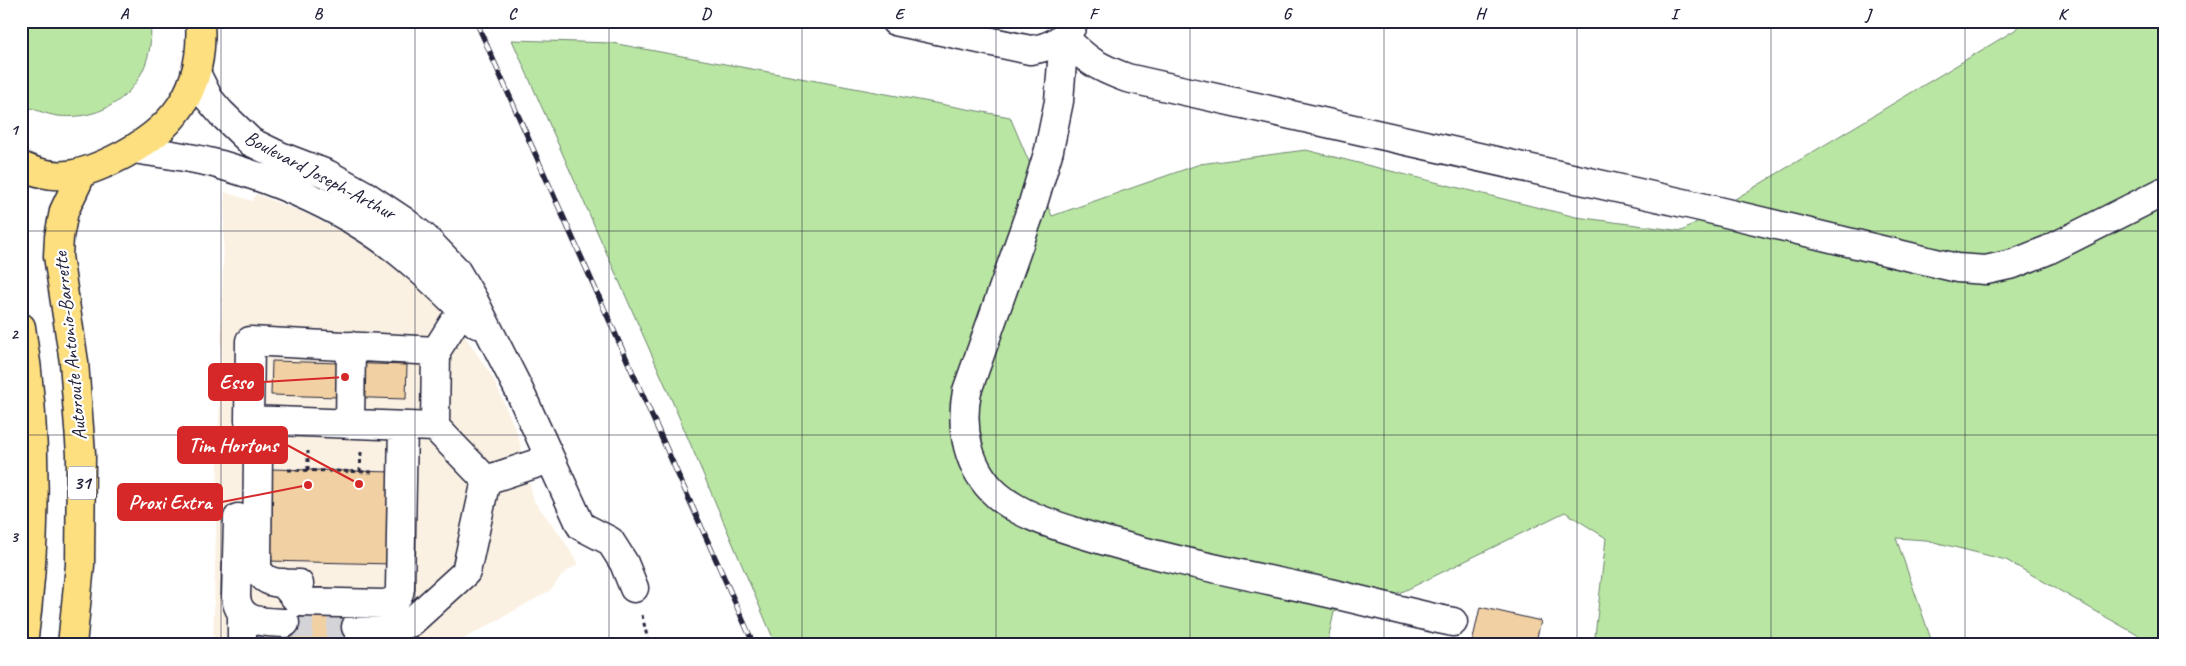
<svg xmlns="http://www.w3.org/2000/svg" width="2186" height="666" font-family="Caveat,sans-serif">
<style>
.built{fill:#fbf1e3}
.green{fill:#bae6a3;stroke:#6e846f}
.building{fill:#f1d1a3;stroke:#22223b}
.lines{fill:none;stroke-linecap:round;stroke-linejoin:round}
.minor-tunnel{stroke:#d3d3d8;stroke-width:28;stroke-dasharray:28 14;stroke-linecap:butt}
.minor-casing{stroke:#22223b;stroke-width:31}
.major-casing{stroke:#22223b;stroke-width:31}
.highway-casing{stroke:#22223b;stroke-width:31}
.path{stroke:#22223b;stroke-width:3;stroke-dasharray:4 4;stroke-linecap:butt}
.minor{stroke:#fff;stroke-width:28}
.major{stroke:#fddf80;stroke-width:28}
.highway{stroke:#fddf80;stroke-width:28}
.rail-casing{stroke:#22223b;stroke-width:5.5}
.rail{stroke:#fff;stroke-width:4;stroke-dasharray:11;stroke-linecap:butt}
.grid{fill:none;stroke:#22223b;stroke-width:1;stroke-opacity:0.55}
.labels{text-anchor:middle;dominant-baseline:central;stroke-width:4.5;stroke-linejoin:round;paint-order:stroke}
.shield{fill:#fff;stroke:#646476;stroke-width:1}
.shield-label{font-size:19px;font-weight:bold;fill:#22223b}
.street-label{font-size:20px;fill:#22223b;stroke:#fff}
.leader{fill:none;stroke:#d62828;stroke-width:2}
.callout-dot{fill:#d62828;stroke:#fff;stroke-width:2}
.callout{fill:#d62828;stroke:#d62828;stroke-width:2}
.callout-label{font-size:21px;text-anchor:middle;font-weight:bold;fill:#fff}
.neatline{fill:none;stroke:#22223b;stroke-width:2}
.grid-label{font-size:16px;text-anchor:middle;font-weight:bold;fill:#22223b}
</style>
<rect width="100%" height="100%" fill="#fff"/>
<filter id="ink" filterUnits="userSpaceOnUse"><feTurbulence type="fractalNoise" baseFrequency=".02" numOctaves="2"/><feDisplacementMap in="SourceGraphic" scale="10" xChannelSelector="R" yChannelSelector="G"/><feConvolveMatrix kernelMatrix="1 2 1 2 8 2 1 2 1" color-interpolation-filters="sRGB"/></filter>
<g filter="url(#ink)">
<path class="built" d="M225,192L252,201L256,194L307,214L344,233L382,257L439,307L466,337L493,378L518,435L534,501L563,539L578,564L562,575L551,590L453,645H213Z"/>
<path class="green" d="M21,21H150C157,78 115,122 58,116C45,114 33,109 21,104Z
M2022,21H2165V645H2155L2006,560L1926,540L1896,538L1933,645H1594L1606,538L1565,512L1404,591L1334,612L1327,645H776L667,389L512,40L612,43L1010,117L1052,216L1200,164L1306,150L1576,217L1682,231L2015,30Z"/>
<path class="building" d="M272,361L407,365L406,399L271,395Z
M270,469L394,472L392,564L268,561Z
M1480,607L1541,621L1535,645H1481L1472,643Z
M286,609L357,611L356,645H285Z"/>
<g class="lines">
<path class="minor-tunnel" d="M285,623L356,627"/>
<defs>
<path id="minor" d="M895,21L1030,50C1048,48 1063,42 1072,26
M1064,37C1086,60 1097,67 1127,78L1701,207L1957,268L1986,270L2013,264L2048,250L2165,191
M1064,37L1059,101L1049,150L1031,210L967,391C960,428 967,468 997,495C1020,515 1054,525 1082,534C1156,557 1231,572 1306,588C1355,598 1404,612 1453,622
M196,73L209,99L221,113L251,142L280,156L327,174L363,194L405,222L425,238L455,269L474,301L518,388L581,526L610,541L624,563L634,588
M134,149C163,154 193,157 221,165C270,179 321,200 364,227C406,253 442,290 477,324
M436,351L250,341L249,420L435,427L436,351L453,324L474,301
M249,420L258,449L257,567C264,586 283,583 299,584
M350,424L351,346
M435,427L486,480L550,459
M238,518L236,597C239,624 264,622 285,623
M283,583L299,602L383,604C393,603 399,598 400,588L403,426
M242,614V645
M356,627L385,629L410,623L466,572L486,480"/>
<path id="major" d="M21,166C57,182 79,176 113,160C173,131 205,91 200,21"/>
<path id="highway" d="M21,327C38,432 37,539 23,645
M72,645L80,565L81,454L74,362L58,256L59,237L64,211L82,173"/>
</defs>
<use href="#minor" class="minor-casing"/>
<use href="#major" class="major-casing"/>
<use href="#highway" class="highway-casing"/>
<path class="path" d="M288,470L374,472
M308,470V451
M360,472L361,452
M642,615L649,645"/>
<use href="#minor" class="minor"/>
<use href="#major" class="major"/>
<use href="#highway" class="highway"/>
<defs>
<path id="rail" d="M476,21L754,645"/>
</defs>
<use href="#rail" class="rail-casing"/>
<use href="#rail" class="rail"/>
</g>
</g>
<path class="grid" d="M221,21V645M415,21V645M609,21V645M802,21V645M996,21V645M1190,21V645M1384,21V645M1577,21V645M1771,21V645M1965,21V645M21,231H2165M21,435H2165"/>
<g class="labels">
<rect class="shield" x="68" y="466.5" width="28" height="33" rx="4"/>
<g class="shield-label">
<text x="82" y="483">31</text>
</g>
<g class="street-label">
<text transform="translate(320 175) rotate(28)">Boulevard Joseph-Arthur</text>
<text transform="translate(70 346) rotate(-96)">Autoroute Antonio-Barrette</text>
</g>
</g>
<path class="leader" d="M345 377L263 382M359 484L287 445M308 485L222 502"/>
<g class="callout-dot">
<circle cx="345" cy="377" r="5"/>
<circle cx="359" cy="484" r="5"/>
<circle cx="308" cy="485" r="5"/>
</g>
<g class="callout">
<rect x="209" y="364" width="54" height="36" rx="5"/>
<rect x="178" y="427" width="109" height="36" rx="5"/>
<rect x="118" y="484" width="104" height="36" rx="5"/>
</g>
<g class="callout-label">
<text x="236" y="389">Esso</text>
<text x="233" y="452">Tim Hortons</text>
<text x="170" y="509">Proxi Extra</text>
</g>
<rect width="2186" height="666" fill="none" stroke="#fff" stroke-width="55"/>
<rect x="28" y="28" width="2130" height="610" class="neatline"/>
<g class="grid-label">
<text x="124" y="19">A</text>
<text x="318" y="19">B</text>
<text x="512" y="19">C</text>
<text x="706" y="19">D</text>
<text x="899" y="19">E</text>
<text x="1093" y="19">F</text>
<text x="1287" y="19">G</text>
<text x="1480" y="19">H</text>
<text x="1674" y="19">I</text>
<text x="1868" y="19">J</text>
<text x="2062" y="19">K</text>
<text x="14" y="135">1</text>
<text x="14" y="339">2</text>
<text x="14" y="542">3</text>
</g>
</svg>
